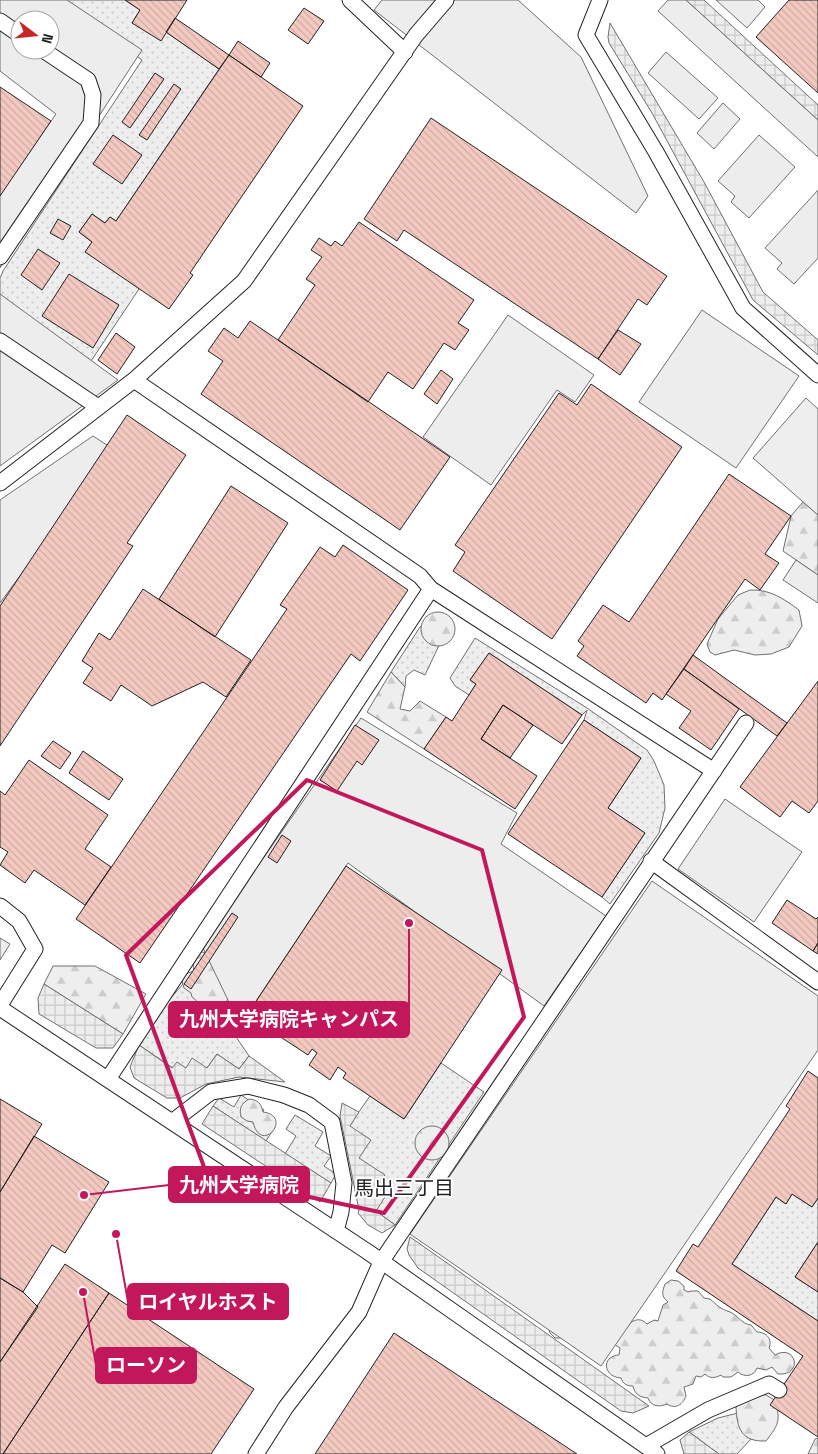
<svg xmlns="http://www.w3.org/2000/svg" width="818" height="1454" font-family="'Space Grotesk','Noto Sans JP',sans-serif">
<style>
.grass{fill:url(#grass-dots);stroke:#6f6f6f}
.forest{fill:url(#forest-firs);stroke:#6f6f6f}
.pitch{fill:#eee;stroke:#6f6f6f}
.parking{fill:#ededed;stroke:#6f6f6f;fill-rule:evenodd}
.plaza{fill:url(#plaza-grid);stroke:#6f6f6f}
.building{fill:url(#building-back-hatch);stroke:#222}
.lines{fill:none;stroke-linecap:round;stroke-linejoin:round}
.lane-casing{stroke:#222;stroke-width:17}
.lane{stroke:#fff;stroke-width:15}
.marked{fill:none;stroke:#c2185b;stroke-width:4;stroke-linejoin:round}
.labels{text-anchor:middle;dominant-baseline:central;stroke-width:4;stroke-linejoin:round;paint-order:stroke}
.neighbourhood-label{font-size:20px;fill:#222;stroke:#fff}
.leader{fill:none;stroke:#c2185b;stroke-width:2}
.callout-dot{fill:#c2185b;stroke:#fff;stroke-width:2}
.callout{fill:#c2185b;stroke:#c2185b;stroke-width:2}
.callout-label{font-size:20px;text-anchor:middle;font-weight:bold;fill:#fff}
</style>
<defs>
<pattern id="grass-dots" width="8" height="8" patternUnits="userSpaceOnUse" patternTransform="scale(1.25)"><rect width="8" height="8" fill="#eee"/><path d="M2 2h.1M6 6h.1" fill="none" stroke="#ccc" stroke-width="1.8" stroke-linecap="round"/></pattern>
<pattern id="forest-firs" width="22" height="20" patternUnits="userSpaceOnUse" patternTransform="scale(1.25)"><rect width="22" height="20" fill="#eee"/><path d="M5 1l3.5 6h-7zM16 11l3.5 6h-7z" fill="#ccc"/></pattern>
<pattern id="plaza-grid" width="8" height="8" patternUnits="userSpaceOnUse" patternTransform="scale(1.25)"><rect width="8" height="8" fill="#ededed"/><path d="M0 4h8M4 0v8" fill="none" stroke="#cbcbcb"/></pattern>
<pattern id="building-back-hatch" width="6" height="6" patternUnits="userSpaceOnUse" patternTransform="scale(1.25)"><rect width="6" height="6" fill="#f3c9c0"/><path d="M-1 5l2 2M0 0l6 6M5-1l2 2" fill="none" stroke="#d0aca5"/></pattern>
</defs>
<rect width="100%" height="100%" fill="#fff"/>
<path class="grass" d="M55,0H125L140,10L132,23L166,32L219,69L116,221L110,217L105,223L92,214L79,232L92,242L139,289L91,361L0,299V278L3,271L142,60Z
M430,618L451,620L425,675L414,670L406,676L405,687L391,672L420,627Z
M475,638L587,708L647,750L654,761L664,785L665,808L659,833L610,904L602,897L645,833L608,808L641,758L584,720L587,710L582,715L489,653L470,680L476,684L469,695L455,686L450,678Z
M207,957L221,993L224,1019L249,1056L239,1069L217,1054L207,1068H173L139,1045L168,1001Z
M441,1063L484,1092L395,1225L376,1211L375,1191L359,1158L349,1126L370,1096L404,1119Z
M241,1095L264,1110L258,1120L273,1130L266,1141L213,1106L219,1098L234,1107Z
M295,1115L323,1132L315,1146L331,1156L324,1166L336,1174L331,1183L285,1154L296,1136L286,1129Z
M792,1194L812,1207L818,1198V1242L795,1277L818,1292V1321L732,1264L776,1197L786,1204Z
M770,1405L778,1410L737,1454H719L689,1432L718,1418Z"/>
<path class="forest" d="M803,502L818,515V575L783,551L791,516Z
M750,590C770,589 784,599 799,610L802,626L789,647L771,654L755,655L734,650L715,655L710,652L707,644L718,619L738,595Z
M421 629a17 17 0 1 1 34 0a17 17 0 1 1-34 0Z
M391,672L405,687L400,709L410,711L420,701L446,717L424,749L367,712Z
M0,938L10,944L0,960Z
M201,952L209,953L228,998L225,1005L219,1009L212,1008L205,1003L198,1002L192,997L191,993L184,988L182,981L185,974L194,971C192,961 193,957 201,952Z
M53,966H95L146,994L123,1034L44,984Z
M249,1099C258,1100 261,1103 263,1112C294,1116 261,1156 253,1122L247,1121L241,1117C239,1108 241,1104 249,1099Z
M415 1143a17 17 0 1 1 34 0a17 17 0 1 1-34 0Z
M671,1280L678,1281L684,1286V1290L688,1292L691,1291H698L704,1298L710,1299C717,1305 720,1309 730,1312C738,1315 741,1324 751,1325L757,1332C765,1332 773,1338 769,1348L775,1355C796,1343 804,1376 778,1374L772,1367L766,1370L757,1368C754,1376 745,1378 738,1372L731,1377H723L721,1375C715,1378 710,1379 705,1374L701,1377L696,1376L693,1384L684,1387L686,1396C683,1404 676,1410 667,1404C660,1407 651,1407 648,1398C640,1397 635,1395 633,1386C627,1386 623,1384 621,1378C603,1377 601,1356 619,1355L620,1348L612,1343C598,1347 573,1359 569,1338H555L550,1333L548,1326L630,1323C636,1319 641,1318 647,1324L654,1320L658,1321L663,1305L668,1302C661,1296 662,1292 665,1284Z
M763,1393L776,1401C780,1422 779,1424 766,1441C741,1442 737,1428 736,1407L749,1394Z
M818,1438V1454H808L815,1439Z"/>
<path class="pitch" d="M806,398L818,409V515L753,458Z"/>
<path class="parking" d="M0,0H67L142,50L0,268V194L56,114L0,71ZM20,20H50V50H20Z
M382,0H518L581,57L648,196L636,213L374,10Z
M668,0H686L818,120V157L658,11Z
M716,0H758L765,7L747,28Z
M666,52L718,98L699,119L648,73Z
M723,103L740,119L714,149L697,133Z
M759,135L795,167L749,218L731,202L735,196L718,181Z
M818,190V258L794,284L777,269L782,263L765,248Z
M0,294L118,380L0,466Z
M702,310L799,376L736,468L639,402Z
M508,315L594,375L575,402L557,390L491,485L423,437Z
M93,436L113,449L0,603V500Z
M796,560L818,575V603L783,580Z
M361,718L517,813L501,844L606,916L544,1006L348,863L240,1025L202,946Z
M725,799L802,852L754,922L678,869Z
M652,881L818,996V1050L601,1366L410,1234Z"/>
<path class="plaza" d="M686,0H704L818,105V120Z
M610,23L704,182L763,292L818,340V355L753,300L652,113L609,43L608,37Z
M44,984L123,1034L113,1048H96L39,1014L38,998Z
M139,1045L172,1068L177,1062L186,1068L192,1058L207,1068L217,1054L239,1069L249,1056L285,1082L239,1077L206,1084L180,1098H167L134,1078L130,1067Z
M342,1103L359,1112L350,1126L371,1140L359,1158L385,1175L375,1190L385,1197L376,1211L395,1225L382,1233L368,1225L358,1213L359,1210L340,1116Z
M213,1106L331,1183L320,1202L202,1124Z
M410,1237L450,1265L649,1406L633,1413L621,1411L418,1268L409,1255L407,1249Z
M689,1432L719,1454H684L680,1440Z"/>
<path class="building" d="M125,0H187L161,41L132,23L140,10Z
M789,0H818V93L756,37Z
M304,8L324,21L308,44L288,30Z
M175,18L229,55L219,69L166,32Z
M238,41L270,63L261,77L229,55Z
M229,55L303,106L190,273L193,275L169,309L85,252L92,242L79,232L92,214L105,223L110,217L116,221Z
M155,73L164,79L130,128L122,122Z
M174,84L181,89L147,140L139,135Z
M0,87L51,121L0,196Z
M431,118L667,276L647,305L638,299L598,359L404,230L397,241L364,219Z
M113,135L142,155L122,184L93,164Z
M58,219L71,226L63,240L50,233Z
M359,222L474,300L458,323L469,330L455,350L444,343L413,389L388,372L368,402L278,340L315,285L306,279L322,257L311,250L319,238L331,246L335,241L342,246Z
M38,249L60,263L42,290L21,275Z
M69,274L119,305L93,348L42,316Z
M250,321L450,457L400,530L201,394L223,361L208,351L224,328L238,338Z
M618,330L641,344L620,375L598,359Z
M116,333L135,347L117,374L98,360Z
M441,370L453,379L437,404L424,394Z
M591,384L682,447L552,639L453,571L465,552L455,545L559,393L577,405Z
M127,415L186,455L127,543L133,546L0,746V606Z
M729,474L791,516L765,554L779,563L760,590L745,579L662,700L653,693L646,703L577,656L584,646L578,641L603,605L629,622Z
M231,486L288,523L215,637L159,599Z
M343,545L408,590L360,661L351,654L140,963L76,919L287,609L280,605L320,547L335,557Z
M143,589L251,660L226,697L203,682L152,706L121,685L111,701L83,683L93,668L82,661L99,633L110,640Z
M489,653L582,715L562,744L503,705L481,739L537,776L515,809L424,749L446,717L452,721L476,684L470,680Z
M693,655L787,723L777,736L684,669Z
M684,669L739,709L711,750L679,728L691,711L666,694Z
M818,681V801L809,813L792,801L780,817L740,787Z
M503,705L533,725L510,758L481,739Z
M584,720L641,758L608,808L645,833L602,897L508,834Z
M355,725L379,740L362,765L357,761L337,791L320,780Z
M53,741L71,753L60,769L41,756Z
M83,751L123,779L109,800L69,773Z
M29,760L108,815L85,849L111,867L85,905L34,870L25,883L0,865L8,852L0,847V791L5,795Z
M282,835L291,841L277,863L268,857Z
M346,866L502,970L404,1119L343,1078L346,1073L338,1067L330,1080L309,1065L317,1053L312,1049L308,1055L247,1015Z
M787,900L816,919L818,917V943L813,951L772,923Z
M232,913L238,917L191,989L184,984Z
M818,943V954L813,951Z
M808,1071L818,1078V1198L812,1207L792,1194L786,1204L776,1197L732,1264L818,1321V1437L770,1405L803,1356L676,1271L693,1244L698,1247L790,1109L786,1106Z
M0,1099L42,1124L0,1192Z
M34,1136L109,1182L65,1253L52,1245L23,1292L0,1278V1192Z
M818,1242V1292L795,1277Z
M65,1264L109,1293L3,1454H0V1362Z
M0,1278L23,1292L38,1307L0,1362Z
M109,1293L254,1389L211,1454H3Z
M394,1333L577,1454H315Z"/>
<g class="lines">
<defs>
<path id="lane" d="M350,0L405,52
M600,0L586,35L656,152L743,308L818,375
M0,21L20,35
M0,257L91,123L93,95L88,80L43,50
M0,341L98,407
M134,380L244,281L416,35L446,0
M0,483L134,380L420,576L431,589
M651,861L818,982
M0,906L19,921L35,949L0,1005
M0,1008L368,1252L657,1454
M108,1079L431,589L714,771
M172,1122L211,1092L248,1086L284,1095L309,1105L332,1122L344,1183L341,1212L336,1231
M646,1446L708,1410L769,1384L779,1390
M256,1454L286,1407L359,1312L381,1262L746,723"/>
</defs>
<use href="#lane" class="lane-casing"/>
<use href="#lane" class="lane"/>
</g>
<path class="marked" d="M307,780L482,850L524,1017L384,1213L207,1175L126,955Z"/>
<g class="labels">
<g class="neighbourhood-label">
<text x="404" y="1188">馬出三丁目</text>
</g>
</g>
<path class="leader" d="M409 923L409 1019M84 1195L169 1185M116 1234L128 1302M83 1292L96 1365"/>
<g class="callout-dot">
<circle cx="409" cy="923" r="5"/>
<circle cx="84" cy="1195" r="5"/>
<circle cx="116" cy="1234" r="5"/>
<circle cx="83" cy="1292" r="5"/>
</g>
<g class="callout">
<rect x="169" y="1002" width="240" height="35" rx="5"/>
<rect x="169" y="1167" width="140" height="35" rx="5"/>
<rect x="128" y="1284" width="160" height="35" rx="5"/>
<rect x="96" y="1348" width="100" height="35" rx="5"/>
</g>
<g class="callout-label">
<text x="289" y="1026">九州大学病院キャンパス</text>
<text x="239" y="1192">九州大学病院</text>
<text x="208" y="1309">ロイヤルホスト</text>
<text x="146" y="1372">ローソン</text>
</g>
<g transform="translate(35 35) rotate(106)"><circle r="24" fill="#ffffff" stroke="#a7a7a7"/>
<path d="M0-4L9 19L0 12L-9 19Z" fill="#c62828"/>
<text y="-8" font-size="14" font-weight="bold" text-anchor="middle" fill="#222222">N</text>
</g>
</svg>
